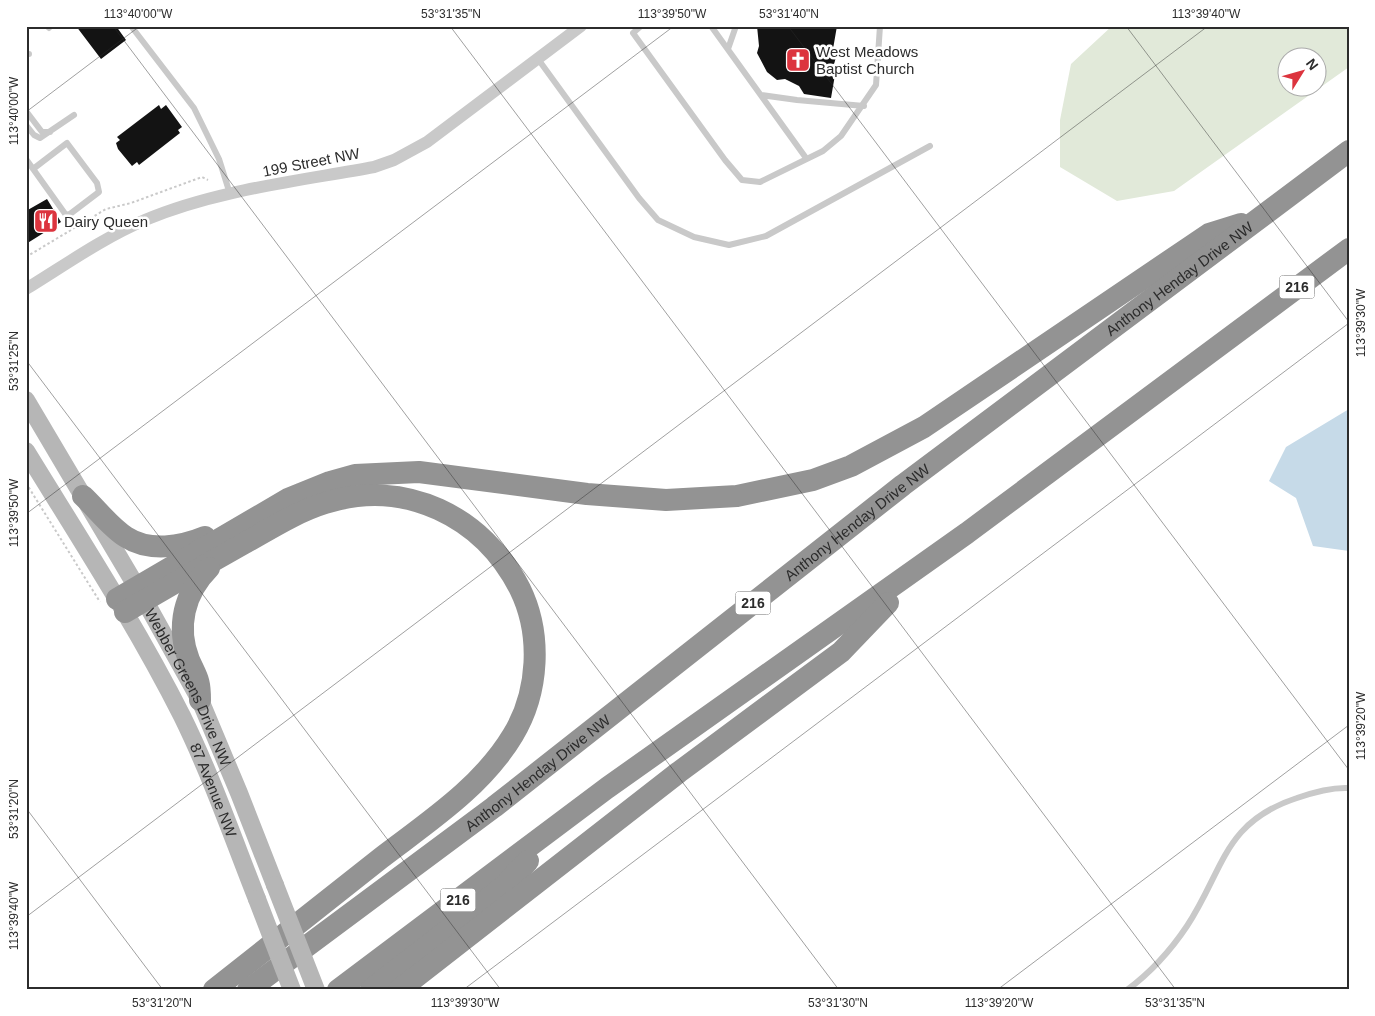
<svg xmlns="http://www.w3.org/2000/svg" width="1375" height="1016" font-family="Arial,sans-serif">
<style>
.green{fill:#e1e9d9;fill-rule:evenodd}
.water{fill:#c6dae8}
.building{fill:#131313}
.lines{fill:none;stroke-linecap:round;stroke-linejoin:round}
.path{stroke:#c9c9c9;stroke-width:2;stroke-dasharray:2.5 2.5;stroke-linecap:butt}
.lane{stroke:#c9c9c9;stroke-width:6}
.street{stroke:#c9c9c9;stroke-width:12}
.secondary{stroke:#b6b6b6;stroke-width:18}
.highway{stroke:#939393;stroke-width:22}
.secondary-bridge{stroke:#b6b6b6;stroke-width:18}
.ticks{fill:none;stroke:#2c2c2c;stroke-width:1;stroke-opacity:0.45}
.labels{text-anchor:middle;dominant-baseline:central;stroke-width:5;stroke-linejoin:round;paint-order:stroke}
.shield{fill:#fff;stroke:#6b6b6b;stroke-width:1}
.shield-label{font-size:14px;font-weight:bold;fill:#2c2c2c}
.poi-label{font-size:15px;fill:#2c2c2c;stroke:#fff;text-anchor:start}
.street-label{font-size:15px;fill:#2c2c2c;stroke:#fff}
.neatline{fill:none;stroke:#2c2c2c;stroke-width:2}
.ticks-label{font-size:12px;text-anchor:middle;fill:#2c2c2c}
</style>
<rect width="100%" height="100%" fill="#fff"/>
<path class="green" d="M1112,26H1349V67L1174,191L1117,201L1060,167V120L1071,64ZM1288,58H1318V88H1288Z"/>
<path class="water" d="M1349,409V551L1313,546L1296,498L1269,481L1286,447Z"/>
<path class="building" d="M76,26H116L126,40L101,59Z
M757,26H837L833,49L836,57L833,68L836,69L831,98L804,94L799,86L785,79L777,80L767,72L757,53L759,46Z
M159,105L161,109L166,105L182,127L178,130L180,133L139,165L137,162L132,166L118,149L116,143L120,140L117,137Z
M47,199L61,222L26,244V211Z"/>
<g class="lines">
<path class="path" d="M26,257L106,209L131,203L202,177L208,180
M26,483L100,602"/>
<path class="lane" d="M47,26L49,28
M131,26L194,108L219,159L230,194
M641,26L633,33L725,160L742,180L760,182L823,151L841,136L876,85L880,26
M711,26L806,158
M728,49L736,26
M26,54H29
M538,59L639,198L658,220L694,237L729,245L766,236L930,146
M761,95L797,100L864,106
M26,111L42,132H50
M26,125L34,135L40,138L74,115
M26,159L66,215L70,214L99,192L97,183L67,143L33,169
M1127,990C1150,973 1171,950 1187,926C1224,870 1223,822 1297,798C1314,792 1331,787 1349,788"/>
<path class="street" d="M26,289C65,265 103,238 145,220C216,190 299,181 374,167L394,160L427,142L581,26"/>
<g class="secondary">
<path id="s1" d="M26,400L145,601L200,700L239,793L275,885"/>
<path id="s2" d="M26,451C80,539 136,625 182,716C211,775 233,838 257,899"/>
</g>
<g class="highway">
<path d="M83,496C97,509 110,527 126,537C149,552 181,547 205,537"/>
<path d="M117,599L288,499L330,482L355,475L419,472L587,494L666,500L737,496L813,480L851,466L924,427L1209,234L1241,224"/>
<path d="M125,612C164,589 204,566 243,544C270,529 296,512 325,503C405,478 483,516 520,589C542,634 539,692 513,735C482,787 428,822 381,858C325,902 270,946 214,990"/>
<path d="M200,700C200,679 197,678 189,660C176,627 184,593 209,568"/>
<path id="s3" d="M248,990L494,807L903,485L1349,151"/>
<path d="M338,990L607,788L967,533L1349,249"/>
<path d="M371,990L502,888L528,861"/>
<path d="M399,990L679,772L841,652L888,603"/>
</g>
<path class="secondary-bridge" d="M275,885L316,990
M257,899L292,990"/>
</g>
<path class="ticks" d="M113,26L839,990M450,26L1176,990M788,26L1349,770M1126,26L1349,322M26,112L140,26M26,360L501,990M26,514L674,26M26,808L163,990M26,917L1208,26M463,990L1349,323M997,990L1349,725"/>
<defs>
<symbol id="church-square" viewBox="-11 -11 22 22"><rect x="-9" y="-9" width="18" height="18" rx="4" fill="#dc343e" stroke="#fff"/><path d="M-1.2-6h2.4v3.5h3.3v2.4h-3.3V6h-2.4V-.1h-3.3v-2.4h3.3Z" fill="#fff"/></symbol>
<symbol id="restaurant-square" viewBox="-11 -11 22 22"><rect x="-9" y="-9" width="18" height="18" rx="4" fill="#dc343e" stroke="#fff"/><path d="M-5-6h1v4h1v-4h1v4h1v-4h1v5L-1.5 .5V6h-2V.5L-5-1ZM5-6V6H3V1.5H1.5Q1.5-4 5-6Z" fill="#fff"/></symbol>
</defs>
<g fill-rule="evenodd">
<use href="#church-square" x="784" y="46" width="28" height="28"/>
<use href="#restaurant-square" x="32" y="207" width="28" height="28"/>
</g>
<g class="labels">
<g class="shield">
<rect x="1279.5" y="275.5" width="35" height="23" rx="4"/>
<rect x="735.5" y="591.5" width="35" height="23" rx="4"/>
<rect x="440.5" y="888.5" width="35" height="23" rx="4"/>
</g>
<g class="shield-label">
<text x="1297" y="287">216</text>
<text x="753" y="603">216</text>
<text x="458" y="900">216</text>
</g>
<g class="poi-label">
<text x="816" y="51">West Meadows<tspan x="816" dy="17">Baptist Church</tspan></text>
<text x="64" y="221">Dairy Queen</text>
</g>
<g class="street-label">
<text transform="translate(311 162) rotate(-11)">199 Street NW</text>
<text stroke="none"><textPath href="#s3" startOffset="1172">Anthony Henday Drive NW</textPath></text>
<text stroke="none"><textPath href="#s3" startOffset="768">Anthony Henday Drive NW</textPath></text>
<text stroke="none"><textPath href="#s1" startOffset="330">Webber Greens Drive NW</textPath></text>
<text stroke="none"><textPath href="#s3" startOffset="362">Anthony Henday Drive NW</textPath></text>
<text stroke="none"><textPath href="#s2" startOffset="388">87 Avenue NW</textPath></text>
</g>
</g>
<rect width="1375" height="1016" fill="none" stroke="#ffffff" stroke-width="55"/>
<g transform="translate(1302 72) rotate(53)"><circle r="24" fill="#ffffff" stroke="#ababab"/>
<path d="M0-4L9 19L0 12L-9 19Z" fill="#dc343e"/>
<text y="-8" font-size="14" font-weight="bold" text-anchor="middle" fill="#2c2c2c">N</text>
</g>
<rect x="28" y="28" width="1320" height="960" class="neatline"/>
<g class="ticks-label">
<text x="138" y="18">113°40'00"W</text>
<text x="451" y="18">53°31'35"N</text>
<text x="672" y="18">113°39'50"W</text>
<text x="789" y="18">53°31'40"N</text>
<text x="1206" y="18">113°39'40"W</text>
<text transform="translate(14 111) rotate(-90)" y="4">113°40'00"W</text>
<text transform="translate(1361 323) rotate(-90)" y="4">113°39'30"W</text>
<text transform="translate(14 361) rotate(-90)" y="4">53°31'25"N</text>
<text transform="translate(14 513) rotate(-90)" y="4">113°39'50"W</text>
<text transform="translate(1361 726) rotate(-90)" y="4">113°39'20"W</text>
<text transform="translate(14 809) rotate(-90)" y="4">53°31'20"N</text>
<text transform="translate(14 916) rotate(-90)" y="4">113°39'40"W</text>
<text x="162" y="1007">53°31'20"N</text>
<text x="465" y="1007">113°39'30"W</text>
<text x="838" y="1007">53°31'30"N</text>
<text x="999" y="1007">113°39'20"W</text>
<text x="1175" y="1007">53°31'35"N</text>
</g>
</svg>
